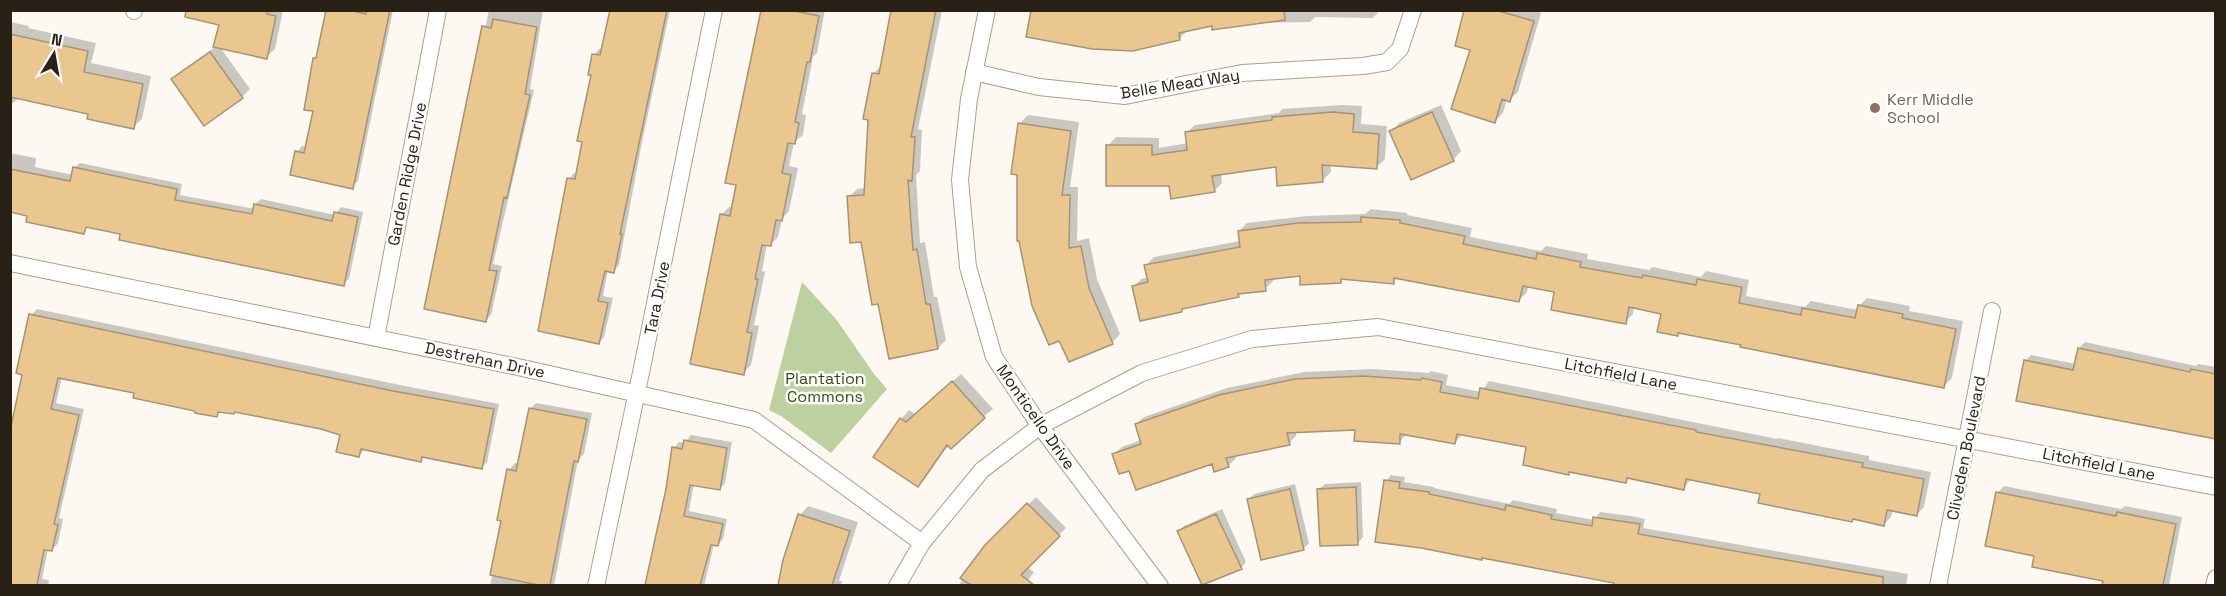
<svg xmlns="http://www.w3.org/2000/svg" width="2226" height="596" font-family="'Space Grotesk',sans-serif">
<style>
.green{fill:#bcd0a0}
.shadow{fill:#0003}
.building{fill:#eac78f;stroke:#a69375;stroke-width:1.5}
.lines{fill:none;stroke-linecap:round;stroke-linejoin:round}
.minor-casing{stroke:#b29e80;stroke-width:18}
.minor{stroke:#fff;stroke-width:16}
.education-dot{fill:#8d6e63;stroke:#fff;stroke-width:2}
.labels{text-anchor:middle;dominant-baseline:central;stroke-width:5;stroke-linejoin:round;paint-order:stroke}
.street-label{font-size:16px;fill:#292115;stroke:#fff}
.education-label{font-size:16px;fill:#785e54;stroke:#fff;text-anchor:start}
.park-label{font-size:16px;fill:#374c0c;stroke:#fff}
</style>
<rect width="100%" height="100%" fill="#fdf9f2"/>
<path class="green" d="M802,282L836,319L874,374L887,389L831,453L781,416L769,410Z"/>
<path class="shadow" d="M205,10H283L275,49L266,57L220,47L250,89L242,97L173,80L181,71L215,47L220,24Z
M327,10H393L358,181L352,187L297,152L302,146L307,147L315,110V58L318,55Z
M489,10H543L530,89L534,90L493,264L502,266L491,315L486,320L476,72Z
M612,10H670L641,147L619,265L614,271L608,270L603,296L613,298L604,337L599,343L569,179L574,173H578L593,74L594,55L599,49L603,50Z
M762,10H825L817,53L813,57L802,114L806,115L803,135L794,142L789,166L798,168L789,211L782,219L778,237L770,245L767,244L762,271L765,272L754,325L759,326L751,365L743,373L721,215L729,207L733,208Z
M893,10H942L918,129L922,130L920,171L916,175L920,243L925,242L934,297H937L946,340L938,348L880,302L849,197L857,189L866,188L874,73L882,65Z
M1033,10H1380L1373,18L1315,17L1310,22L1213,24L1187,31L1179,39Z
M1466,10H1533L1541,13L1518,92L1509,100L1507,99L1503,113L1494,122L1472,49Z
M10,22L29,26L28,28L96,43L91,63L151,76L142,119L133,127L90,113L19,98L13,103L10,102Z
M1342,105L1362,106L1361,124L1387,126L1385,159L1377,167L1330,164L1331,172L1322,181L1277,166L1221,173L1222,183L1214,191L1170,185L1108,146L1116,137L1159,138V148L1188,143L1186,133L1195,125L1279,113L1282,109Z
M1441,105L1461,151L1453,160L1391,132L1399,123Z
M1028,115L1079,122L1070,187H1078L1077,241L1089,238L1097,279L1120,334L1112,343L1019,173L1013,172L1020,123Z
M10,153L36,158L35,167L73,175L74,168L80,163L182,184L180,195L255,209V204L261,199L335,215L341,207L363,212L349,279L343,284L89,226L83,232L10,211Z
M1371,209L1407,213V215L1472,228L1470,237L1541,251L1546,246L1588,254L1587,259L1649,270L1652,267L1701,277L1706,271L1749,280L1746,296L1805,307L1811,301L1858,310L1859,306L1867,298L1910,306L1909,311L1963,321L1952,378L1944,386L1742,344L1680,332L1677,335L1663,313L1634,307L1633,314L1625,322L1556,291L1528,286L1527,292L1519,300L1398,277L1393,282L1344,278L1340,282L1301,275L1273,278V281L1265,289L1242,292L1238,296L1185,307L1182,310L1133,287L1141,279L1149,277L1146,265L1154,257L1240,241L1239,231L1247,223L1307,216L1365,214Z
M37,309L400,385L499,404L487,462L481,468L425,456L420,460L366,448L359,455L342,434L322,428L236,411H221L216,415L136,392L62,377L56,403L84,409L59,518L63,519L58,543L52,550L48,549L42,579L49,580L48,586H10V436L24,374L31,315Z
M2085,342L2196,366L2198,364L2216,367V439L2025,361L2031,355L2076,364L2079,348Z
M1372,369L1429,373L1431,371L1448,375L1446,385L1481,392L1489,381L1777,439L1778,438L1869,456V460L1931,472L1924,507L1917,514L1893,510L1891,517L1884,524L1762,493L1691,479L1684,488L1629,477L1625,481L1571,470L1568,473L1528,446L1462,434L1455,443L1407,433L1399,443L1357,428L1296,431V436L1289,443L1235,456L1236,458L1228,466L1212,463L1130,469L1114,454L1122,447L1141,440L1136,424L1144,417L1227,388L1304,372Z
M961,374L993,409L949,444L926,477L918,486L901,419L909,410L915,414Z
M536,403L592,413L584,454L578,460L554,586H490L503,519L509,470L515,463L519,464L530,409Z
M691,435L732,442L725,483L720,489L694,484L689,511L727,519L723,539L717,545L714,544L704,586H646L668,489L674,448L679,442L685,443Z
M1391,475L1405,477L1404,482L1434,487V488L1509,504L1513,500L1557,509L1556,513L1594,520L1600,512L1631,516L1645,519L1643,528L1908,574L1906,586H1619L1615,585L1616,581L1483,557L1482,559L1386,481Z
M1361,482L1363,537L1358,543L1319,489L1325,484Z
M1295,484L1309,543L1303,549L1248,500L1254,494Z
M2004,486L2121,509L2125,506L2182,517L2169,586H2103L2104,580L2036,555L1997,493Z
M1036,497L1066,528L1027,567L1034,572L1024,586H958L986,546Z
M808,506L858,522L839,581H842L841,586H780L784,561L800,515Z
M1222,509L1246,562L1241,568L1203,585L1179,532L1184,526Z"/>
<path class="building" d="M186,10H268L267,14L276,16L267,59L213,47L219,25L185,17Z
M326,10H348L366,14L367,10H390L353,189L290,175L295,151L304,153L313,111L304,110L313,58H316Z
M610,10H667L620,234H622L614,273L605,271L598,301L608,303L599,344L538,331L567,178L575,179L582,142L577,141L591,75H588L592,54L600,55Z
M761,10H790L819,16L810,62H807L795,122L799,123L795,144L788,143L782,173L791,175L782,221L776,220L771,246L762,245L755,279H758L747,332L752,333L744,375L690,364L720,214L730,216L736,185L725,183Z
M891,10H936L911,137H915L912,181L908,180L913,250L917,249L926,304H930L938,349L889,359L878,304L872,305L861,242L850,243L847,196L864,195L868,120L863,119L872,73L879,74Z
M1031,10H1284L1285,20L1212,30V26L1179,33L1180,40L1133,51L1092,49L1026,37Z
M1464,10H1495L1534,21L1510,102L1502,99L1495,123L1451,109L1470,50L1455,46Z
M493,19L537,27L525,94L530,95L507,198L504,197L489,270L497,271L486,322L424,309L482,26L491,28Z
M10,34L88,51L84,72L143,84L134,129L87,119L88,114L10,97Z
M210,52L243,98L204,126L171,79Z
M1333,112L1354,114L1353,132L1379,134L1377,169L1322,165L1323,182L1277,186L1276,167L1212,176L1215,192L1171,199L1169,186H1106V145H1152V155L1187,150L1185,132L1272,120V117Z
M1432,112L1454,161L1411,180L1389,131Z
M1018,123L1071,131L1062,195H1070L1069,248L1081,246L1089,288L1113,344L1069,362L1059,341L1049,345L1032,306L1019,241H1017V175L1011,174Z
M73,167L177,189L175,200L252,214L254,204L332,221L334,212L358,217L344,286L119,240L120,234L86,227L84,234L26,222L27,216L10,212V169L70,181Z
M1361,217L1400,220V223L1465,236L1463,244L1536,259L1537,253L1581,262L1580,267L1642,278L1643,275L1696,285L1697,279L1742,287L1739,303L1801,315L1802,308L1855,318L1858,305L1903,314L1902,318L1956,329L1944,388L1740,347L1741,345L1678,333V336L1657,332L1661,314L1629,307L1626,324L1551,310L1554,292L1523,286L1519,302L1394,278V284L1341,279V283L1300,285V276L1265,280L1266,291L1238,294L1239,297L1182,309V312L1140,321L1132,286L1148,282L1144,265L1240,247L1238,231L1298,223L1361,222Z
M29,314L393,391L494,409L482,469L422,457L421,462L361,449L359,457L336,452L340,435L321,429L235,412L234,414L218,412L217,417L195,413V411L133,398L134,393L58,378L51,409L79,415L54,524L58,525L52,551L44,550L37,585H10V431L22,375L16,373Z
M2078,348L2190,372L2191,369L2216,374V439L2016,401L2024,360L2073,370Z
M1363,376L1421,380L1422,378L1442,382L1440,392L1478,399L1480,388L1696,430V432L1863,463L1862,467L1924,479L1917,516L1887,510L1884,526L1853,519L1852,522L1758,503L1760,494L1686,479L1684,490L1627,478L1626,483L1569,472V475L1523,465L1526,447L1457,434L1455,444L1400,434V444L1354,441L1355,430L1287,433L1290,445L1226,458L1229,467L1214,472L1212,464L1136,490L1129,471L1119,474L1112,454L1141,444L1135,424L1219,395L1295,379Z
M952,381L985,418L951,449L947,445L918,487L873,457L900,418L906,422Z
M529,408L587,419L578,462L574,461L550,585H538L490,575L501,521L497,520L507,469L516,471Z
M684,440L727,448L720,490L690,485L684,516L723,524L718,546L711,545L700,585H645L666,489L672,447L682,449Z
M1384,480L1400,482L1399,488L1429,492V494L1505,510L1506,505L1552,515L1551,519L1592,526L1593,517L1640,524L1638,534L1883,577V585H1614V583L1482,558V560L1421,548L1375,542Z
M1356,487L1358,545L1320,546L1317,489Z
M1290,489L1304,550L1261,560L1247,499Z
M1996,492L2116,516L2117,512L2176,524L2163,585H2102L2103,581L2032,567L2034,556L1985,546Z
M1027,503L1060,536L1021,575L1034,585H971L960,578L985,545Z
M798,514L850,531L832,585H778L783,560Z
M1216,514L1242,569L1202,585L1177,531Z"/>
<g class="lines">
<defs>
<path id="minor" d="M134,10V11
M987,10L969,99L960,180L968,267L994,357L1040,426L1160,586
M974,72L1039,87L1125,96L1242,73L1363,66L1387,62L1400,49L1413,10
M10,263L518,367L754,420L922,543
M376,338L438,10
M596,586L643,363L714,10
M897,586L922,543L982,470L1040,426L1142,373L1252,339L1378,327L2216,487
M1938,586L1992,311
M2214,586L2216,578"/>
</defs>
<use href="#minor" class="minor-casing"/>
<use href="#minor" class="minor"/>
</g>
<circle class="education-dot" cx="1875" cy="108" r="6"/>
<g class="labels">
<g class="street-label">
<text transform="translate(1180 84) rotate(-9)">Belle Mead Way</text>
<text transform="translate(407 174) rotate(-79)">Garden Ridge Drive</text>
<text transform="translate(657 298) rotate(-79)">Tara Drive</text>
<text transform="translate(485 360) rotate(12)">Destrehan Drive</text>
<text transform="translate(1621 374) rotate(11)">Litchfield Lane</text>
<text transform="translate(1036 417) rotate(55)">Monticello Drive</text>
<text transform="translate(1966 448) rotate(-79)">Cliveden Boulevard</text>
<text transform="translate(2099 464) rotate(11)">Litchfield Lane</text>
</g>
<g class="education-label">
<text x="1887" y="99">Kerr Middle<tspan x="1887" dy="18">School</tspan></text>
</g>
<g class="park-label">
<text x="825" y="378">Plantation<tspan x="825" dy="18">Commons</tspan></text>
</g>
</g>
<rect width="2226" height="596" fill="none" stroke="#292115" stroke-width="24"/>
<g transform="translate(54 54) rotate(11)" stroke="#ffffff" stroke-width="4.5" paint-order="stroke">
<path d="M0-4.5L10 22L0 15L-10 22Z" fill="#292115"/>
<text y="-9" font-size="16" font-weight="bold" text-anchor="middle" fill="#292115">N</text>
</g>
</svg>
